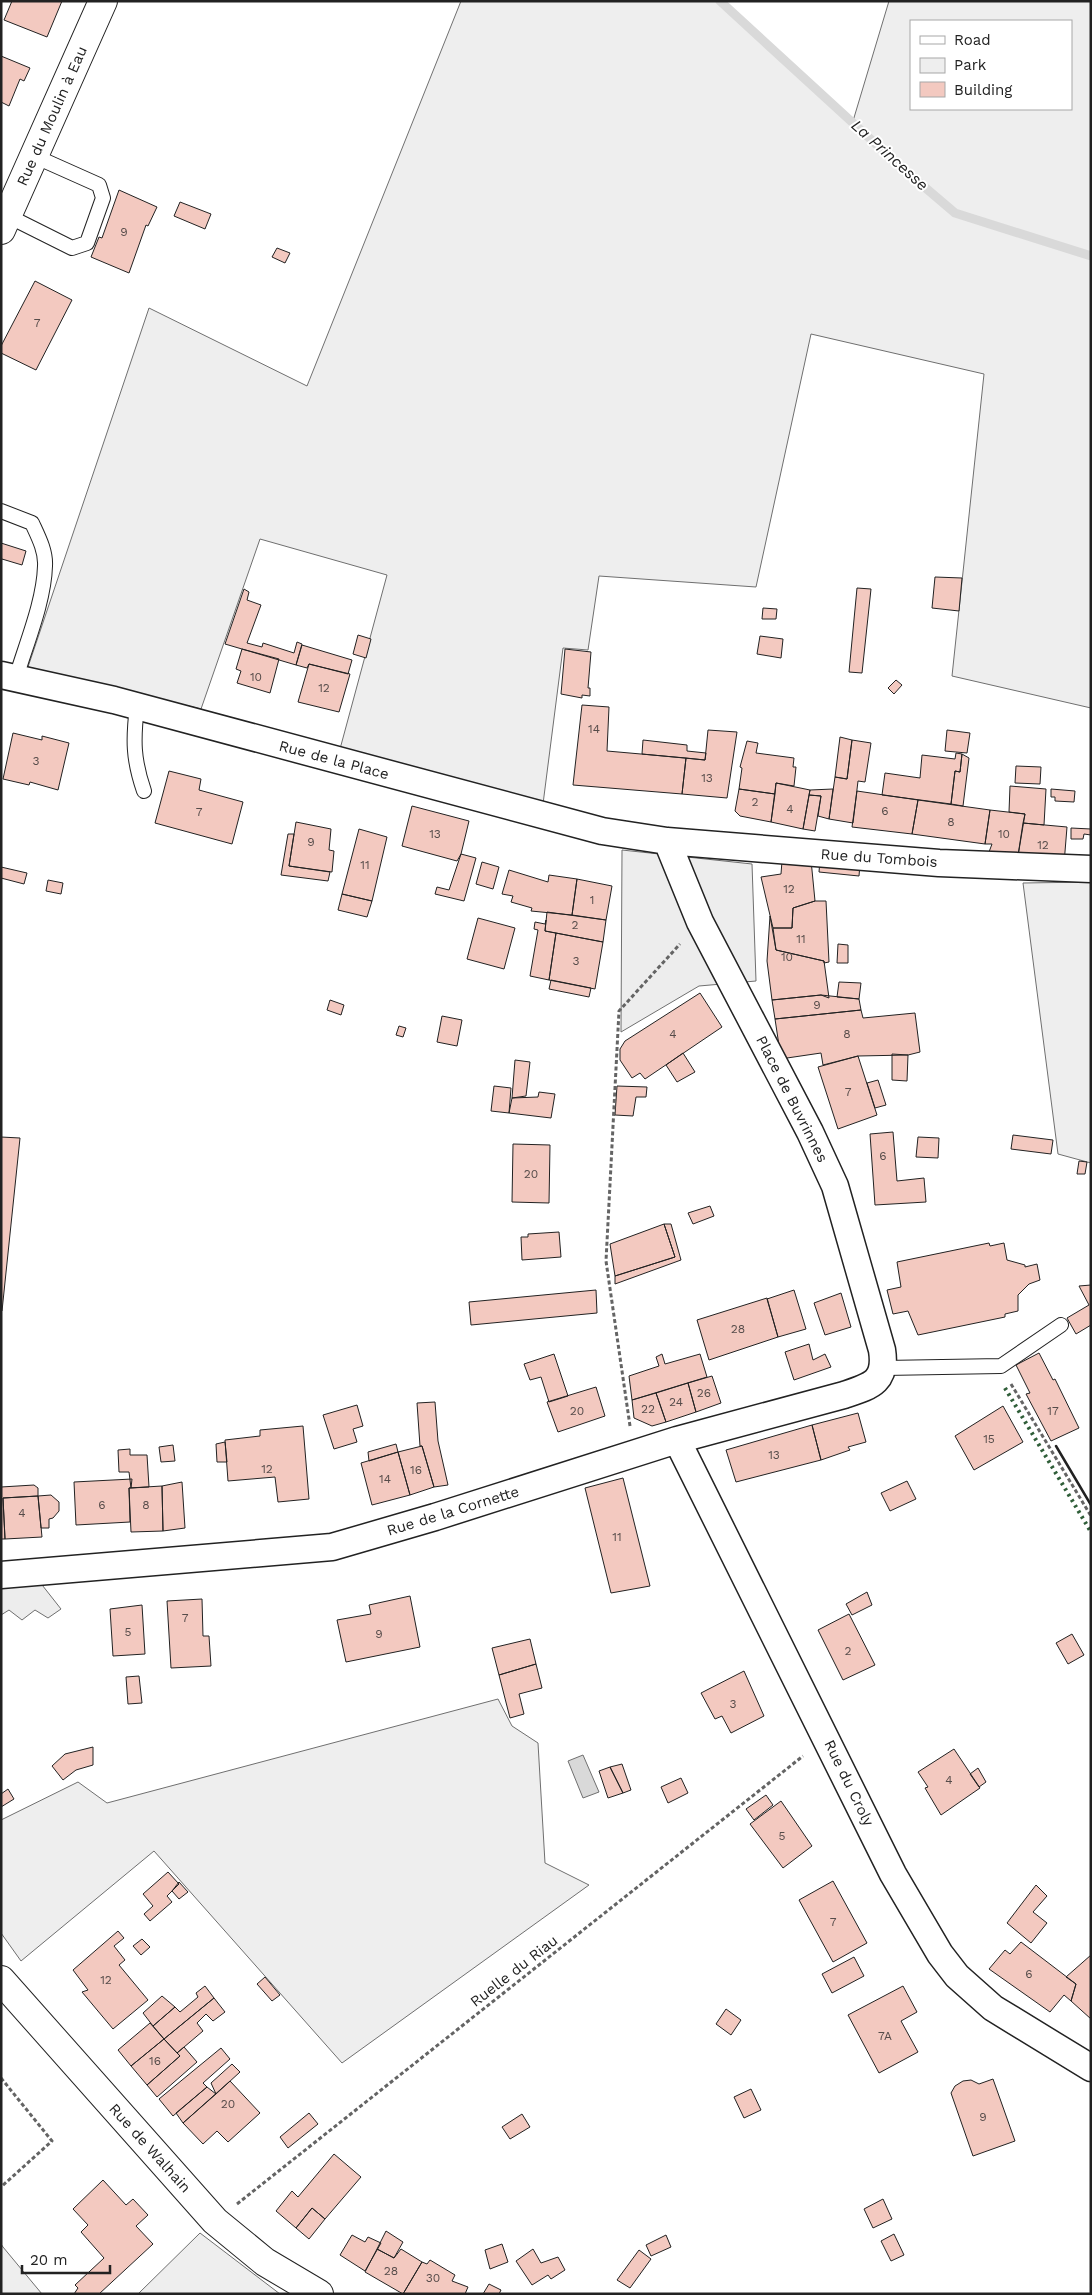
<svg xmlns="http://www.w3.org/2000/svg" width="1092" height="2295" font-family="'Work Sans',sans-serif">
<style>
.green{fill:#eee;stroke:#6f6f6f;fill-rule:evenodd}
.parking{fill:#ededed;stroke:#6f6f6f}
.water{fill:#d9d9d9;stroke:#6f6f6f}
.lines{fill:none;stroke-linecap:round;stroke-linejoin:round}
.stream{stroke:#d9d9d9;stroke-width:9}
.building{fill:#f3c9c0;stroke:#222}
.service-casing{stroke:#222;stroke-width:16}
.minor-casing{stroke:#222;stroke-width:29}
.tertiary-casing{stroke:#222;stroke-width:30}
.path{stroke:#646464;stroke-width:3;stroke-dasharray:4 2.5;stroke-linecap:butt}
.service{stroke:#fff;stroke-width:14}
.minor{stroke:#fff;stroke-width:26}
.tertiary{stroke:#fff;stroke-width:28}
.hedge{stroke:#2f5e38;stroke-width:4;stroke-dasharray:2.5 4;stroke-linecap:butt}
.wall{stroke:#222;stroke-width:2.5}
.labels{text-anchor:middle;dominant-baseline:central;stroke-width:4;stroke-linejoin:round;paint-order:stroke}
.number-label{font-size:12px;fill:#564c4a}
.street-label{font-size:15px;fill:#222;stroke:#fff}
.water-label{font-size:16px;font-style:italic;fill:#222;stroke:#fff}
</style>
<rect width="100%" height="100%" fill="#fff"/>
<path class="green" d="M461,1H720L853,121L889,1H1091V708L952,676L984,374L811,334L756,587L599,576L588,650L563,648L543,804L340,749L387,575L260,539L201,709L28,667L149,308L307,386ZM911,21H1071V109H911Z
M1091,882V1163L1058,1154L1023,883Z
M498,1699L512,1726L538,1743L545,1863L589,1885L342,2063L154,1851L21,1961L1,1933V1820L78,1782L107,1803Z
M200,2233L280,2294H138Z
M1,2244L3,2247L42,2294H1Z"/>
<path class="parking" d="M622,850L752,864L756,981L699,986L621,1032Z
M35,1576L61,1609L48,1618L35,1610L22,1620L9,1610L1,1615V1580Z"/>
<path class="water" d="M583,1755L599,1792L583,1798L568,1761Z"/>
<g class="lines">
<path class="stream" d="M720,1L901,167L955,213L1091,256"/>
</g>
<path class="building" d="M12,1H62L47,37L4,20Z
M1,56L30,68L24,81L20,79L9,106L1,102Z
M119,190L157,207L148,226L146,225L129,273L91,257L99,237L102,238Z
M180,202L211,214L205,229L174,216Z
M277,248L290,253L285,263L272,257Z
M35,281L72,300L36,370L1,353V346Z
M1,543L26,551L22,565L2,559L1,562Z
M935,577L962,578L959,611L932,608Z
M857,588L871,589L862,673L849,672Z
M244,589L249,592L247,600L261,605L247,643L262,647L263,643L294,653L297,642L302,644L296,665L225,644Z
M763,608L777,609L776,619H762Z
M358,635L371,639L366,658L353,654Z
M760,636L783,639L781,658L757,654Z
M302,645L352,660L348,674L309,664L307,668L296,665Z
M242,649L279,659L270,693L237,683L241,671L236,669Z
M565,649L591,652L588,688H590V696L582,695V698L561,694Z
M309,664L350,674L339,712L298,702Z
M896,680L902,685L894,694L888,688Z
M582,705L609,707L607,751L686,758L682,794L573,785Z
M708,730L737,732L727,798L682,794L686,758L705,760Z
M947,730L970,733L967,753L945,751Z
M13,733L42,740V736L69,743L58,790L30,782L29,785L3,779Z
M840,737L852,740L847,779L835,777Z
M643,740L687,745V751L706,753L705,760L642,754Z
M852,740L871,743L865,782L858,781L853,823L829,819L835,777L847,779Z
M747,741L758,743L756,753L794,758L793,767H796L794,786L776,783L775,794L739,789L742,768L740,767Z
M956,753L962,754L960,772L955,771L951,804L882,795L885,773L920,778L922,755L955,759Z
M962,754L969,758L963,806L951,804L955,771L960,772Z
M1016,766L1041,767L1040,784L1015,783Z
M169,771L201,779L199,790L243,802L232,844L155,823Z
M776,783L810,790L803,829L771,822Z
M1010,786L1046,789L1044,825L1023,823L1025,814L1009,812Z
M739,789L775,794L771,822L740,816L735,811Z
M833,789L829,819L818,816L821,796L809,795L810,790Z
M1051,789L1075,791L1074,802L1055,801V797H1051Z
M857,791L918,800L912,834L852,827Z
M809,795L821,796L815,831L803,829Z
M918,800L990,810L985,844L912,834Z
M412,806L469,821L461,854L457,861L402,846Z
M990,810L1025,814L1017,862L986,860L992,844H985Z
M296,822L331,829L329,850L334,851L332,872L289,866Z
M1023,823L1067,827L1064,864L1017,862Z
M1071,828L1091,829V835L1084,834L1083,839H1071Z
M359,829L387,837L372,901L342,894Z
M288,834H294L289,866L330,872L328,881L281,875Z
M461,854L476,858L464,901L435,894L437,887L449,890Z
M811,860L815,901L793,908L792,928H773L761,877L781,874L782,861Z
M820,860L860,864L859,876L819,872Z
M482,862L499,867L493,889L476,884Z
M1,867L27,873L24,884L1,878Z
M509,870L548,882L549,875L577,879L572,915L531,911L532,908L511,902L513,896L502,894Z
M577,879L612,886L606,920L572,915Z
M48,880L63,883L61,894L46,891Z
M342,894L372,901L367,917L338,910Z
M815,901H826L829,962L824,963V961L776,950L773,928H792L793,908Z
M547,912L606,920L603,942L545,931Z
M770,916L776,950L824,961L829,998L821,995L772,1000L767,961Z
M478,918L515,928L504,969L467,959Z
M546,920L545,931L556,933L549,980L530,976L538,930L534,929L535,922L545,924Z
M556,933L603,942L595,989L549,980Z
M838,944L848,945V963H837Z
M551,980L591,988L589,997L549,989Z
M839,982L861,983L859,999L837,997Z
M700,993L722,1027L645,1079L640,1073L632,1078L620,1060V1049L625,1041Z
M821,995L859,999L861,1010L775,1019L772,1000Z
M330,1000L344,1005L341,1015L327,1010Z
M861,1010L863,1018L915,1013L920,1052L908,1055L858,1056L823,1065L821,1053L787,1058L780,1052L775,1019Z
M442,1016L462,1020L457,1046L437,1042Z
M399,1026L406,1028L403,1037L396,1035Z
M683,1053L695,1072L677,1082L666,1065Z
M892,1054L908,1055L907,1081L892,1080Z
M858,1056L877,1115L838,1129L818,1067Z
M515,1060L530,1062L526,1096L512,1098Z
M878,1080L886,1105L875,1108L867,1083Z
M494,1086L511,1088L509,1113L491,1111Z
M617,1086L647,1087L646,1097H636L633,1116L615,1115Z
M539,1092L555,1094L551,1118L509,1113L512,1098L538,1097Z
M893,1132L897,1181L924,1178L926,1202L875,1205L870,1134Z
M1013,1135L1053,1140L1051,1154L1011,1149Z
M1,1137L20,1138L2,1311H1Z
M918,1137L939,1138L938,1158L916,1157Z
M513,1144L550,1145L549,1203L512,1202Z
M1079,1161L1087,1162L1085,1174H1077Z
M710,1206L714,1216L693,1224L688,1213Z
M664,1224H671L681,1260L615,1284V1276L675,1257Z
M664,1224L675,1257L615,1276L610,1244Z
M559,1232L561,1257L522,1260L521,1237H528V1234Z
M989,1243L990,1246L1004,1243L1007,1260L1025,1265V1267L1037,1264L1040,1280L1029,1284L1018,1295V1311L1005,1314V1317L918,1335L908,1311L893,1314L887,1290L901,1287L897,1262Z
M1091,1285V1325L1076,1334L1067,1318L1089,1305L1079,1286Z
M596,1290L597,1313L471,1325L469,1302Z
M794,1290L806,1329L778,1337L767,1299Z
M841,1293L851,1327L825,1335L814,1303Z
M767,1298L778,1337L709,1360L697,1320Z
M809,1344L813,1360L825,1354L831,1367L794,1380L785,1352Z
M1039,1353L1053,1380L1055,1379L1079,1428L1051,1441L1026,1394L1030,1393L1016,1365Z
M554,1354L568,1396L549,1402L541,1377L530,1380L524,1364Z
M662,1354L665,1364L700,1354L707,1377L632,1400L629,1376L659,1366L656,1357Z
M712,1376L721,1403L696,1412L688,1383Z
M688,1383L696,1412L666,1422L656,1393Z
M596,1387L605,1416L558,1432L547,1402Z
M656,1393L666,1422L652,1426L634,1418L632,1400Z
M435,1402L438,1441L448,1485L434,1487L422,1446H420L417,1403Z
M357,1405L363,1426L353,1429L357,1442L334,1449L323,1415Z
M1003,1406L1023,1442L974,1470L955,1436Z
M858,1413L866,1442L848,1447L850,1450L821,1460L812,1425Z
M812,1425L821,1460L736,1482L726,1450Z
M303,1426L309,1499L278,1502L275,1477L228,1481L225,1440L260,1436V1430Z
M225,1442L227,1462H217L216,1444Z
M396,1444L398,1452L369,1461L368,1452Z
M173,1445L175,1461L161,1462L159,1447Z
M422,1446L434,1487L410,1495L398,1452Z
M130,1449V1455H147L149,1487L131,1488L129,1472H119L118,1450Z
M398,1452L410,1495L372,1505L361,1463Z
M623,1478L650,1586L611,1593L585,1488Z
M132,1479L131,1488H129L130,1522L76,1525L74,1482Z
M907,1481L916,1499L890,1511L881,1493Z
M182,1482L185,1528L163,1531L162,1486Z
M34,1485L38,1488V1496L3,1498L5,1539H1V1487Z
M162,1486L163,1531L131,1532L129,1488Z
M51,1495L59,1502V1511L53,1518L49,1519V1528H41L38,1496Z
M38,1496L42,1537L5,1539L3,1498Z
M867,1592L872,1605L852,1615L846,1604Z
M410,1596L420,1647L346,1662L337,1620L371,1614L369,1605Z
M202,1599L203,1636H209L211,1666L171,1668L167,1601Z
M142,1605L145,1654L113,1656L110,1609Z
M849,1614L875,1665L843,1680L818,1630Z
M1072,1634L1084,1655L1068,1664L1056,1643Z
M530,1639L536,1664L499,1675L492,1648Z
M536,1664L542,1688L519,1694L524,1714L510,1718L499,1675Z
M744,1671L764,1716L731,1733L722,1716L715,1719L701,1693Z
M139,1676L142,1703L128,1704L126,1677Z
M93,1747V1765L76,1770L63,1780L52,1766L65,1754Z
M954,1749L980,1788L941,1815L925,1788L928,1787L918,1772Z
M622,1764L631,1790L623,1793L610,1767Z
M610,1767L623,1793L608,1798L599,1771Z
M978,1768L986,1782L979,1787L970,1774Z
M681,1778L688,1793L668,1803L661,1787Z
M8,1789L14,1799L1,1807V1794Z
M766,1795L773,1805L754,1820L746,1809Z
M781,1801L812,1846L783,1868L750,1824Z
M168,1872L179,1884L167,1896L172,1902L150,1921L144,1914L153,1906L143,1894Z
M833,1881L867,1943L833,1962L799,1900Z
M179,1882L188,1892L179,1899L172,1891Z
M1036,1885L1047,1896L1033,1912L1047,1923L1031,1943L1007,1923Z
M118,1931L124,1938L114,1946L125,1960L119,1965L148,2000L113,2029L82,1992L88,1990L73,1970Z
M142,1939L150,1947L141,1955L133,1946Z
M1021,1942L1076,1984L1071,2001L1064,1995L1050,2012L989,1969L1005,1950L1010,1954Z
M1091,1955V2019L1071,2001L1076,1984L1066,1977Z
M854,1957L864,1976L832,1993L822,1974Z
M265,1977L280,1995L272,2001L257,1984Z
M205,1986L214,1998L164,2039L153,2026L175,2007L180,2012L198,1997L196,1993Z
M903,1986L917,2012L901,2021L918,2052L879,2073L848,2015Z
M162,1996L175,2007L153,2026L143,2013Z
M214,1998L225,2012L213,2021L206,2014L197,2023L203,2031L177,2053L164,2039Z
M726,2009L741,2020L731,2035L716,2024Z
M150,2023L164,2039L131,2066L118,2050Z
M164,2039L180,2056L147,2085L131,2066Z
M184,2047L197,2062L157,2097L147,2085L180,2056L177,2053Z
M221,2048L230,2059L203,2083L207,2087L173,2116L159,2099Z
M232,2064L240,2072L216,2094L211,2083Z
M993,2079L1015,2141L973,2156L951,2093L955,2086L963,2081L971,2080L979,2084Z
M230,2081L260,2113L228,2142L217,2131L203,2144L183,2123Z
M207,2087L216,2094L183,2123L176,2113Z
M751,2089L761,2110L744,2118L734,2097Z
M309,2113L318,2124L288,2148L280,2137Z
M522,2114L530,2127L510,2139L502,2127Z
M334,2154L361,2177L325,2219L312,2208L296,2228L276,2211L292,2191L298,2197Z
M103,2180L126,2205L133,2199L148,2215L136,2226L153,2244L99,2294H74L78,2288L75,2285L104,2258L81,2232L88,2225L73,2209Z
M883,2199L892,2219L873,2228L864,2209Z
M312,2208L325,2219L309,2239L296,2228Z
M386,2231L403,2242L394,2258L377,2249Z
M894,2234L904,2255L891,2261L881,2241Z
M352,2235L365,2242L368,2237L381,2243L365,2271L340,2255Z
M666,2235L671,2247L651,2256L646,2245Z
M502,2244L508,2262L490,2269L485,2250Z
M377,2249L394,2258L401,2249L422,2262L403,2294L365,2272Z
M533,2249L541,2263L558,2257L565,2270L551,2279L548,2275L532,2285L516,2261Z
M639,2250L651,2259L630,2288L617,2280Z
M430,2260L455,2275L452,2281L468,2287L465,2294H403L422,2262L427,2264Z
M489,2284L501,2290L499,2294H483Z"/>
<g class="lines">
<defs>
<path id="service" d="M8,216L72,248L87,243L103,198L99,185L34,156
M1,511L32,523C38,536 46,551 45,566C44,602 26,644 16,678
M137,706C133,740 133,759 144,791
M884,1368L1001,1366L1061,1325"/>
<path id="minor" d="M1,675L114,700L602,831L667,841L939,863L1091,869
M677,1440L893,1874L940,1954L957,1976L993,2008L1091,2068
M1,1575L332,1547L435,1517L677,1440L844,1395C871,1386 887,1382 882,1350L835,1186L810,1132L700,922L667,841"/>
<path id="tertiary" d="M1,230L103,1
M1,1980L215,2221L265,2262L319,2294"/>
</defs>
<use href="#service" class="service-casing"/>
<use href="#minor" class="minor-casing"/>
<use href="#tertiary" class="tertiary-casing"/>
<path class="path" d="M1011,1384L1091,1516
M630,1426L606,1261L619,1011L680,944
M1,2078L52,2141L1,2187
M237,2204L803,1756"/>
<use href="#service" class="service"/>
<use href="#minor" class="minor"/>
<use href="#tertiary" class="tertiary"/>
<path class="hedge" d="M1005,1388L1091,1532"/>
<path class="wall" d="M1056,1446L1091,1505"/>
</g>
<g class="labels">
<g class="number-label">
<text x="124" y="232">9</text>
<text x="37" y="323">7</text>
<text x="256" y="677">10</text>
<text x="324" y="688">12</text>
<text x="594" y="729">14</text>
<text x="36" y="761">3</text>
<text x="707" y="778">13</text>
<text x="755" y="802">2</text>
<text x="790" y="809">4</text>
<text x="885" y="811">6</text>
<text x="199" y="812">7</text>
<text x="951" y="822">8</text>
<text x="435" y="834">13</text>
<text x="1004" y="834">10</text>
<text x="311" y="842">9</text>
<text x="1043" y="845">12</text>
<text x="365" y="865">11</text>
<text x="789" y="889">12</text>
<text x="592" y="900">1</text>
<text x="575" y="925">2</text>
<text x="801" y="939">11</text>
<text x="787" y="957">10</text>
<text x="576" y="961">3</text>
<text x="817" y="1005">9</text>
<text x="673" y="1034">4</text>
<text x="847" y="1034">8</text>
<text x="848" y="1092">7</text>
<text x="883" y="1156">6</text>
<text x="531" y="1174">20</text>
<text x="738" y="1329">28</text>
<text x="704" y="1393">26</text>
<text x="676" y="1402">24</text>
<text x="648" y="1409">22</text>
<text x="577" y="1411">20</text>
<text x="1053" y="1411">17</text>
<text x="989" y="1439">15</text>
<text x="774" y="1455">13</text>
<text x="267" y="1469">12</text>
<text x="416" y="1470">16</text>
<text x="385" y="1479">14</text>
<text x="102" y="1505">6</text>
<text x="146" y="1505">8</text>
<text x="22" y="1513">4</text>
<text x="617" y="1537">11</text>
<text x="185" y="1618">7</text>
<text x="128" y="1632">5</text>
<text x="379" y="1634">9</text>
<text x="848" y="1651">2</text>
<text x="733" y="1704">3</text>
<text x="949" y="1780">4</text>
<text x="782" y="1836">5</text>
<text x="833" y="1922">7</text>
<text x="1029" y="1974">6</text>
<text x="106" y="1980">12</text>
<text x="885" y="2036">7A</text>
<text x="155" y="2061">16</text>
<text x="228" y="2104">20</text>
<text x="983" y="2117">9</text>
<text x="391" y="2271">28</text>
<text x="433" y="2278">30</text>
</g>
<g class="street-label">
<text transform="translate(52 116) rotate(-66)">Rue du Moulin à Eau</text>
<text transform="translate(334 760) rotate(15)">Rue de la Place</text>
<text transform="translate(879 858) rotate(4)">Rue du Tombois</text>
<text transform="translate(792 1099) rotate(63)">Place de Buvrinnes</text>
<text transform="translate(453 1511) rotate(-17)">Rue de la Cornette</text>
<text transform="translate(849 1783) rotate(64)">Rue du Croly</text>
<text transform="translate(514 1971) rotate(-38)">Ruelle du Riau</text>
<text transform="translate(150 2148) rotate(48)">Rue de Walhain</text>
</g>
<g class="water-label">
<text transform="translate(890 155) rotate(42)">La Princesse</text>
</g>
</g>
<rect width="1092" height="2295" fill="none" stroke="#222222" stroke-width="5"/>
<rect x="910" y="20" width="162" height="90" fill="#ffffff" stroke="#a7a7a7"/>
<rect x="920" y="36" width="25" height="8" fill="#ffffff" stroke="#a7a7a7"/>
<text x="954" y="45" font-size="15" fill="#222222">Road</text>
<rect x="920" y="58" width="25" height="15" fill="#eeeeee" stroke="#a7a7a7"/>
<text x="954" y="70" font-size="15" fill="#222222">Park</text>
<rect x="920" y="82" width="25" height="15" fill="#f3c9c0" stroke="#a7a7a7"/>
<text x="954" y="95" font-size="15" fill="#222222">Building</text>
<path d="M22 2265v8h88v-8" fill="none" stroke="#222222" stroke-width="2.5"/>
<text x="30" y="2265" font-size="15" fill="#222222" stroke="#ffffff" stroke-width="4" paint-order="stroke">20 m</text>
</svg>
